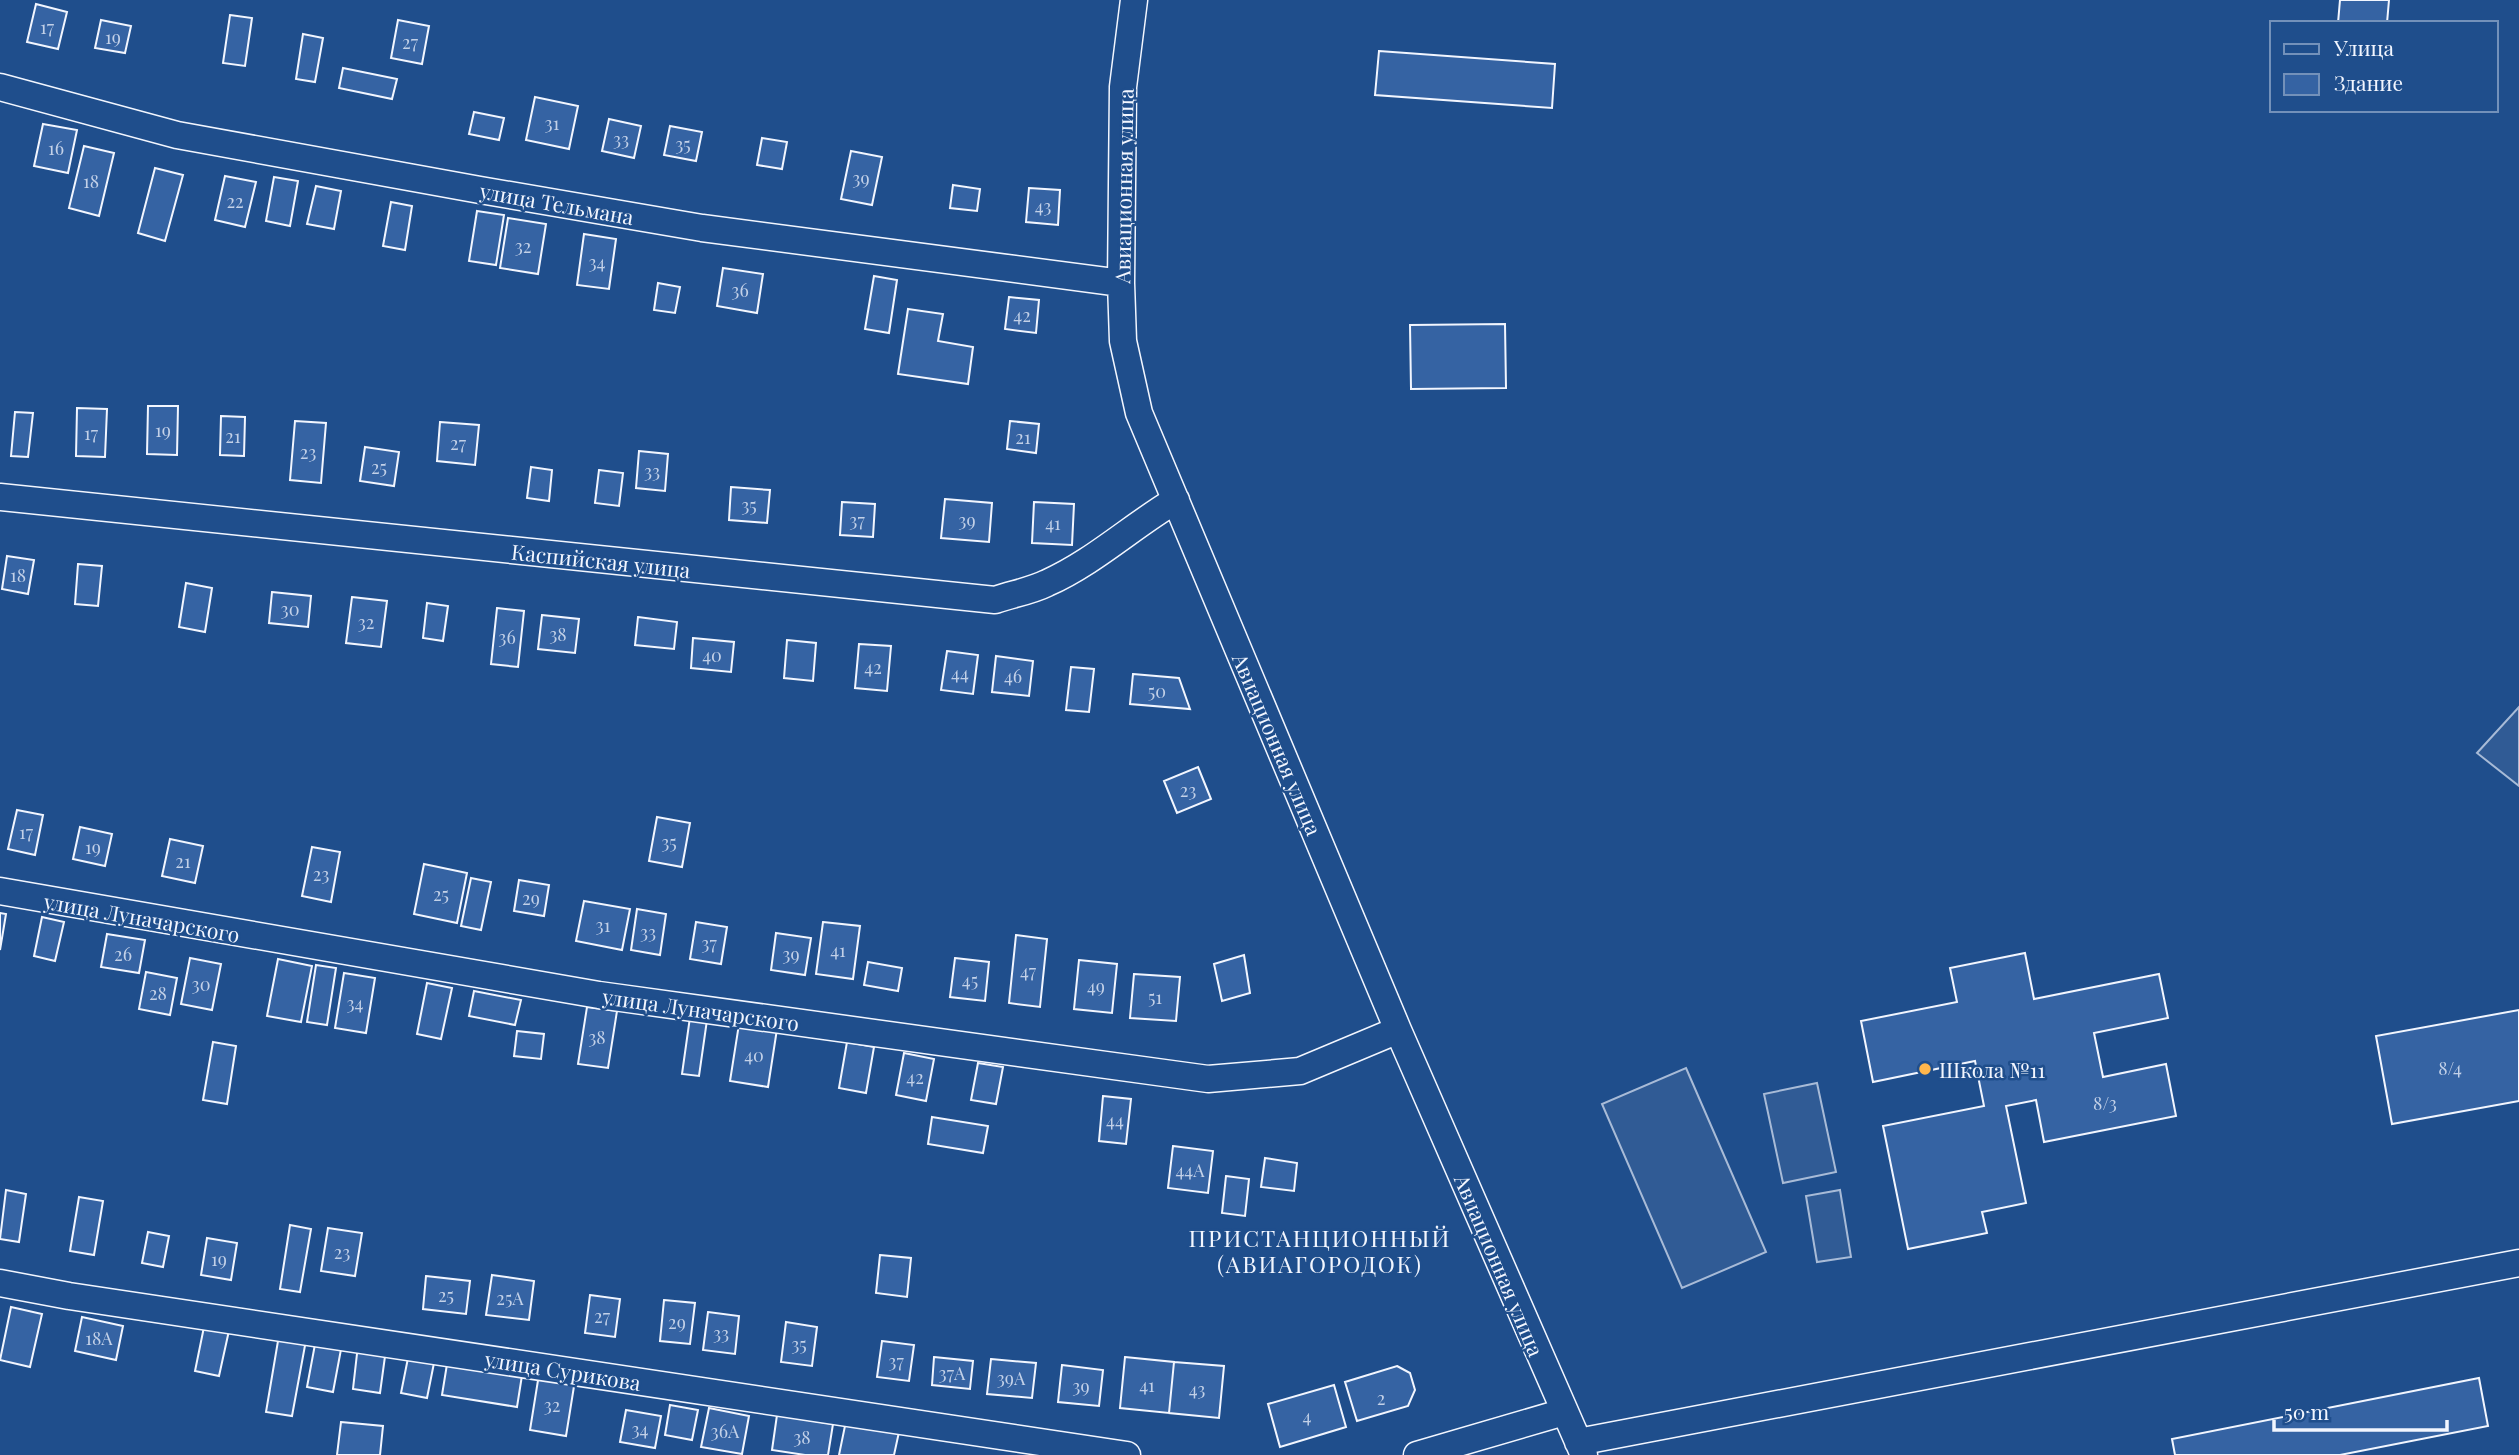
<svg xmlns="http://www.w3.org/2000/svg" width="2519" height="1455" font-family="'Playfair Display',serif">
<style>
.built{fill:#305b95;stroke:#a8bbd7;stroke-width:2}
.building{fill:#3563a3;stroke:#f2f6ff;stroke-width:2}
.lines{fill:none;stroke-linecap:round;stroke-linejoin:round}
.minor-casing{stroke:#f2f6ff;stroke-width:29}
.minor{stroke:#1f4e8c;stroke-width:26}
.poi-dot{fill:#ffb74d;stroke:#1f4e8c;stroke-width:2.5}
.labels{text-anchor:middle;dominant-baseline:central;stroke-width:5;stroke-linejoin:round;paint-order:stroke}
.number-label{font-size:18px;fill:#c3d1e8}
.street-label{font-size:21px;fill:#f2f6ff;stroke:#1f4e8c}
.poi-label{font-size:21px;fill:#f2f6ff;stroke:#1f4e8c;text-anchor:start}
.neighbourhood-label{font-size:23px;letter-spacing:2px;fill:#f2f6ff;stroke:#1f4e8c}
</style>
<rect width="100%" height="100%" fill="#1f4e8c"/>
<path class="built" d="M2519,707V786L2477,753Z
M1686,1068L1766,1252L1682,1288L1602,1104Z
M1817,1083L1836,1172L1783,1183L1764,1094Z
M1840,1190L1851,1257L1817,1262L1806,1196Z"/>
<path class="building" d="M2340,0H2389L2387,23H2338Z
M36,4L67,12L58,49L27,42Z
M230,15L252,18L245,66L223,63Z
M101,20L131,26L125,53L95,48Z
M398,20L429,26L422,64L391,58Z
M303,34L323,38L315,82L296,79Z
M1379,51L1555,64L1552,108L1375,95Z
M343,68L397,79L392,99L339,88Z
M535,97L578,106L569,149L526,140Z
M474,112L504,118L499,140L469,134Z
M609,119L641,126L634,158L602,151Z
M43,124L77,130L68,173L34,166Z
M670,126L702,132L696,161L664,155Z
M762,138L787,142L782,169L757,165Z
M84,146L114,153L99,216L69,208Z
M851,151L882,157L872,205L841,199Z
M155,168L183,175L165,241L138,233Z
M225,176L256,182L245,227L215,220Z
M274,177L298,181L290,226L266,221Z
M953,185L980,189L977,211L950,208Z
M316,186L341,191L334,229L307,224Z
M1029,188L1060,190L1058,225L1026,222Z
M391,202L412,206L405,250L383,246Z
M477,211L504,215L496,265L469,261Z
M508,218L546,224L538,274L500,268Z
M584,234L616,239L609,289L577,285Z
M723,268L763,274L757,313L717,306Z
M874,276L897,280L889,333L865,329Z
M658,283L680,287L675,313L654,310Z
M1009,297L1039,300L1036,333L1005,329Z
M908,309L943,314L938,341L973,347L968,384L898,374Z
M1505,324L1506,388L1411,389L1410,325Z
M148,406H178L177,455L147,454Z
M77,408L107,409L105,457L76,456Z
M15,412L33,413L28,457L11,456Z
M221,416L245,417L244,456L220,455Z
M295,421L326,423L321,483L290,480Z
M1010,421L1039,424L1036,453L1007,449Z
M440,422L479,425L475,465L437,461Z
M365,447L399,452L394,486L360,481Z
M639,451L668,454L665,491L636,488Z
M531,467L552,470L549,501L527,498Z
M599,470L623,473L619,506L595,503Z
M731,487L770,490L767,523L729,520Z
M945,499L992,503L989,542L941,538Z
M842,502L875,504L873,537L840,535Z
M1034,502L1074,504L1072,545L1032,543Z
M7,556L34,560L28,594L2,589Z
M78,564L102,566L98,606L75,604Z
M186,583L212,588L205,632L179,627Z
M272,592L311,596L308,627L269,623Z
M352,597L387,601L381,647L346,643Z
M427,603L448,606L443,641L423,638Z
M497,608L524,611L518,667L491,664Z
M542,615L579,619L575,653L538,649Z
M638,617L677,622L674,649L635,645Z
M693,638L734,642L731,672L691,668Z
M787,640L816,643L813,681L784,678Z
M859,644L891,646L887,691L855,688Z
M947,651L978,655L973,694L941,690Z
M996,656L1033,661L1029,696L992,692Z
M1071,667L1094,669L1089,712L1066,710Z
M1133,674L1179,678L1190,709L1130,704Z
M1198,767L1211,799L1177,813L1164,781Z
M17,810L43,815L35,855L8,849Z
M657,817L690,823L682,867L649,861Z
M80,827L112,834L105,866L73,859Z
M170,839L203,846L195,883L162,876Z
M312,847L340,852L331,902L302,896Z
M424,864L467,873L457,923L414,914Z
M471,878L491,882L481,930L461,926Z
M519,880L549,885L544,916L514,911Z
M584,901L630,909L622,950L576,941Z
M637,909L666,914L660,955L631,950Z
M0,913L6,914L0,950Z
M42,917L64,922L55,961L34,956Z
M696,922L727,927L721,964L690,959Z
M823,922L860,926L853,979L816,974Z
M776,933L811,938L805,975L771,970Z
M107,934L145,940L139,973L101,967Z
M1016,935L1047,939L1040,1007L1009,1003Z
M2025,953L2034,999L2159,974L2168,1018L2094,1033L2103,1077L2166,1064L2176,1116L2044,1142L2036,1100L2006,1106L2026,1203L1982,1212L1987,1233L1908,1249L1883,1126L1984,1106L1975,1061L1873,1082L1861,1021L1957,1002L1950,968Z
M1244,955L1250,993L1222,1001L1214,964Z
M190,958L221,964L212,1010L181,1004Z
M955,958L989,962L985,1001L950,997Z
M278,959L312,966L301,1022L267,1016Z
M1079,960L1117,964L1112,1013L1074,1009Z
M868,962L902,968L898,991L864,985Z
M316,965L336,968L327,1025L307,1022Z
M146,972L177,978L170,1015L139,1009Z
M344,973L375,978L366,1033L335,1028Z
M1134,974L1180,977L1176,1021L1130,1018Z
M427,983L452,988L441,1039L417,1034Z
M474,991L521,1000L515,1025L469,1016Z
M587,1007L617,1011L608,1068L578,1064Z
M2519,1010V1101L2392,1124L2376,1036Z
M690,1017L707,1020L699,1076L682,1074Z
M739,1024L777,1029L768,1087L730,1081Z
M517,1031L544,1034L541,1059L514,1056Z
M213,1042L236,1046L227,1104L203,1100Z
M847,1042L874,1047L866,1093L839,1088Z
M904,1053L934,1059L926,1101L896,1095Z
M978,1063L1003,1067L996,1104L971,1100Z
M1103,1096L1131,1099L1126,1144L1099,1141Z
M932,1117L988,1126L983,1153L928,1144Z
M1173,1146L1213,1151L1208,1193L1168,1188Z
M1265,1158L1297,1163L1294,1191L1261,1187Z
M1226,1176L1249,1179L1245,1216L1222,1213Z
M6,1190L26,1194L19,1242L0,1239Z
M79,1197L103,1201L94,1255L70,1251Z
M290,1225L311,1229L300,1292L280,1289Z
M328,1228L362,1233L355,1276L321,1271Z
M148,1232L169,1236L163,1267L142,1263Z
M207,1238L237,1243L231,1280L201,1275Z
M880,1255L911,1258L907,1297L876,1293Z
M492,1275L534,1281L529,1320L486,1315Z
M426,1276L470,1281L466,1314L423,1309Z
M590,1295L620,1299L615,1337L585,1333Z
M664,1300L695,1303L690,1344L660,1341Z
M11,1307L42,1314L30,1367L0,1360Z
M708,1312L739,1316L735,1354L703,1350Z
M82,1317L123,1326L116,1360L75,1351Z
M205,1322L230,1326L219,1376L195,1371Z
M786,1322L817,1327L812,1366L781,1362Z
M279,1335L306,1340L292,1416L266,1412Z
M316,1339L342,1344L333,1392L307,1387Z
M882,1341L914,1345L909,1381L877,1377Z
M358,1345L386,1349L380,1393L353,1389Z
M409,1353L435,1358L427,1398L401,1393Z
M934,1357L973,1361L970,1389L932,1385Z
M1125,1357L1174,1362L1169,1413L1120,1408Z
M448,1358L523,1369L517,1407L442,1395Z
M991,1359L1036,1363L1032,1398L987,1394Z
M1174,1362L1224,1366L1219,1418L1169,1413Z
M1062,1365L1103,1370L1099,1406L1058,1402Z
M1397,1366L1410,1373L1415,1390L1408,1406L1357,1421L1345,1382Z
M539,1374L575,1380L566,1436L530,1430Z
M2479,1378L2488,1426L2340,1455H2175L2172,1439Z
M1334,1385L1346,1427L1280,1447L1268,1404Z
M670,1405L698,1410L692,1440L665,1435Z
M709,1408L749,1416L742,1454L701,1447Z
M626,1410L661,1416L655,1448L620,1442Z
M777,1415L833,1424L828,1455H805L772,1450Z
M846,1421L899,1432L894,1455H839Z
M341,1422L383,1426L380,1455H337Z"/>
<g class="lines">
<defs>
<path id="minor" d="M1134,0L1123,87L1121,283L1123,341L1139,413L1398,1030L1584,1455
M0,87L177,135L480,190L702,228L1121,283
M0,497L995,600C1012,594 1031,591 1047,583C1094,562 1132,526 1176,500
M0,891L599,995L1208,1079L1300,1071L1398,1030
M0,1283L69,1296L1127,1455
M1578,1442L2519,1263
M1417,1455L1564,1412"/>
</defs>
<use href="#minor" class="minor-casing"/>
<use href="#minor" class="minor"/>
</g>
<circle class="poi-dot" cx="1925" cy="1069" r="7"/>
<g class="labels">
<g class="number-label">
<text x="47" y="27">17</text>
<text x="113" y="37">19</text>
<text x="410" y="42">27</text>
<text x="552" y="123">31</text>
<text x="621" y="139">33</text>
<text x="683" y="144">35</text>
<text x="56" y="148">16</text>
<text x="861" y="178">39</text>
<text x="91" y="181">18</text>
<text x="235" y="201">22</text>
<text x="1043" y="206">43</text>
<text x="523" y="246">32</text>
<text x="597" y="262">34</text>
<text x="740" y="290">36</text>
<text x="1022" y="315">42</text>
<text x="163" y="430">19</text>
<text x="91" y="433">17</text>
<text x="233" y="436">21</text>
<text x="1023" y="437">21</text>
<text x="458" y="443">27</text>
<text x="308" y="452">23</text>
<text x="379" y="467">25</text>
<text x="652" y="471">33</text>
<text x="749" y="505">35</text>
<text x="857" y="520">37</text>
<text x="967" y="520">39</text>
<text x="1053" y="523">41</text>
<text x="18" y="575">18</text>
<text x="290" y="609">30</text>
<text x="366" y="622">32</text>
<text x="558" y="634">38</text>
<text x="507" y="637">36</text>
<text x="712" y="655">40</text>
<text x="873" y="667">42</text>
<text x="960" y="673">44</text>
<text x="1013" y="676">46</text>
<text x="1157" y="691">50</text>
<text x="1188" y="790">23</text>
<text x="26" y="832">17</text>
<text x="669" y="842">35</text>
<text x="93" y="847">19</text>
<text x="183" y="861">21</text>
<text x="321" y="874">23</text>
<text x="441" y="894">25</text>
<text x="531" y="898">29</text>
<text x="603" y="925">31</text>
<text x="648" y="932">33</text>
<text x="709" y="943">37</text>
<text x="838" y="950">41</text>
<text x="123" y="954">26</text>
<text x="791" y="954">39</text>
<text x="1028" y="971">47</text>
<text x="970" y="980">45</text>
<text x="201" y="984">30</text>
<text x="1096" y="986">49</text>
<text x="158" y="993">28</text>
<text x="1155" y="997">51</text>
<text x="355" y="1003">34</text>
<text x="597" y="1037">38</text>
<text x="754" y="1055">40</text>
<text x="2450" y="1068">8/4</text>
<text x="915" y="1077">42</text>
<text x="2105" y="1103">8/3</text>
<text x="1115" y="1120">44</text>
<text x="1190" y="1170">44А</text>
<text x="342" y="1252">23</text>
<text x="219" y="1259">19</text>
<text x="446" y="1295">25</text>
<text x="510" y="1298">25А</text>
<text x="602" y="1316">27</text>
<text x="677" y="1322">29</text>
<text x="721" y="1333">33</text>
<text x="99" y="1338">18А</text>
<text x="799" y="1344">35</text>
<text x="896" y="1361">37</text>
<text x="952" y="1373">37А</text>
<text x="1011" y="1378">39А</text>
<text x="1147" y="1385">41</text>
<text x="1081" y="1386">39</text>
<text x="1197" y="1389">43</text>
<text x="1381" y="1398">2</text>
<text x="552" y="1405">32</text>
<text x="1307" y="1416">4</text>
<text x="640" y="1429">34</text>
<text x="725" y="1431">36А</text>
<text x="802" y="1437">38</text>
</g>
<g class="street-label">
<text transform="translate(1123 186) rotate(-89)">Авиационная улица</text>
<text transform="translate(557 203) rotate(10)">улица Тельмана</text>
<text transform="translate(601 560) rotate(6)">Каспийская улица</text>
<text transform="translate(1278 744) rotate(67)">Авиационная улица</text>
<text transform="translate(142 917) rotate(10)">улица Луначарского</text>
<text transform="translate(701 1009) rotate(8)">улица Луначарского</text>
<text transform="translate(1500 1265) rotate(67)">Авиационная улица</text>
<text transform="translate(563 1370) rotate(9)">улица Сурикова</text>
</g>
<g class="poi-label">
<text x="1939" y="1069">Школа №11</text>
</g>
<g class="neighbourhood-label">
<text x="1320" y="1237">ПРИСТАНЦИОННЫЙ<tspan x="1320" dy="26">(АВИАГОРОДОК)</tspan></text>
</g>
</g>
<rect x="2270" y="21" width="228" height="91" fill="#1f4e8c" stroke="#7391ba" stroke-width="2"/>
<rect x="2284" y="44" width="35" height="10" fill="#1f4e8c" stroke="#7391ba" stroke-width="2"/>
<text x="2334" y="56" font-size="21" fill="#f2f6ff">Улица</text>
<rect x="2284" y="74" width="35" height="21" fill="#3563a3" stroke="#7391ba" stroke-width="2"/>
<text x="2334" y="91" font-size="21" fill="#f2f6ff">Здание</text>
<path d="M2274 1420v10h173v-10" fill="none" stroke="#f2f6ff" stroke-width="3.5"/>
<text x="2284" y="1420" font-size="21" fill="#f2f6ff" stroke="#1f4e8c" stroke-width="5" paint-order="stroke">50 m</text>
</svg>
